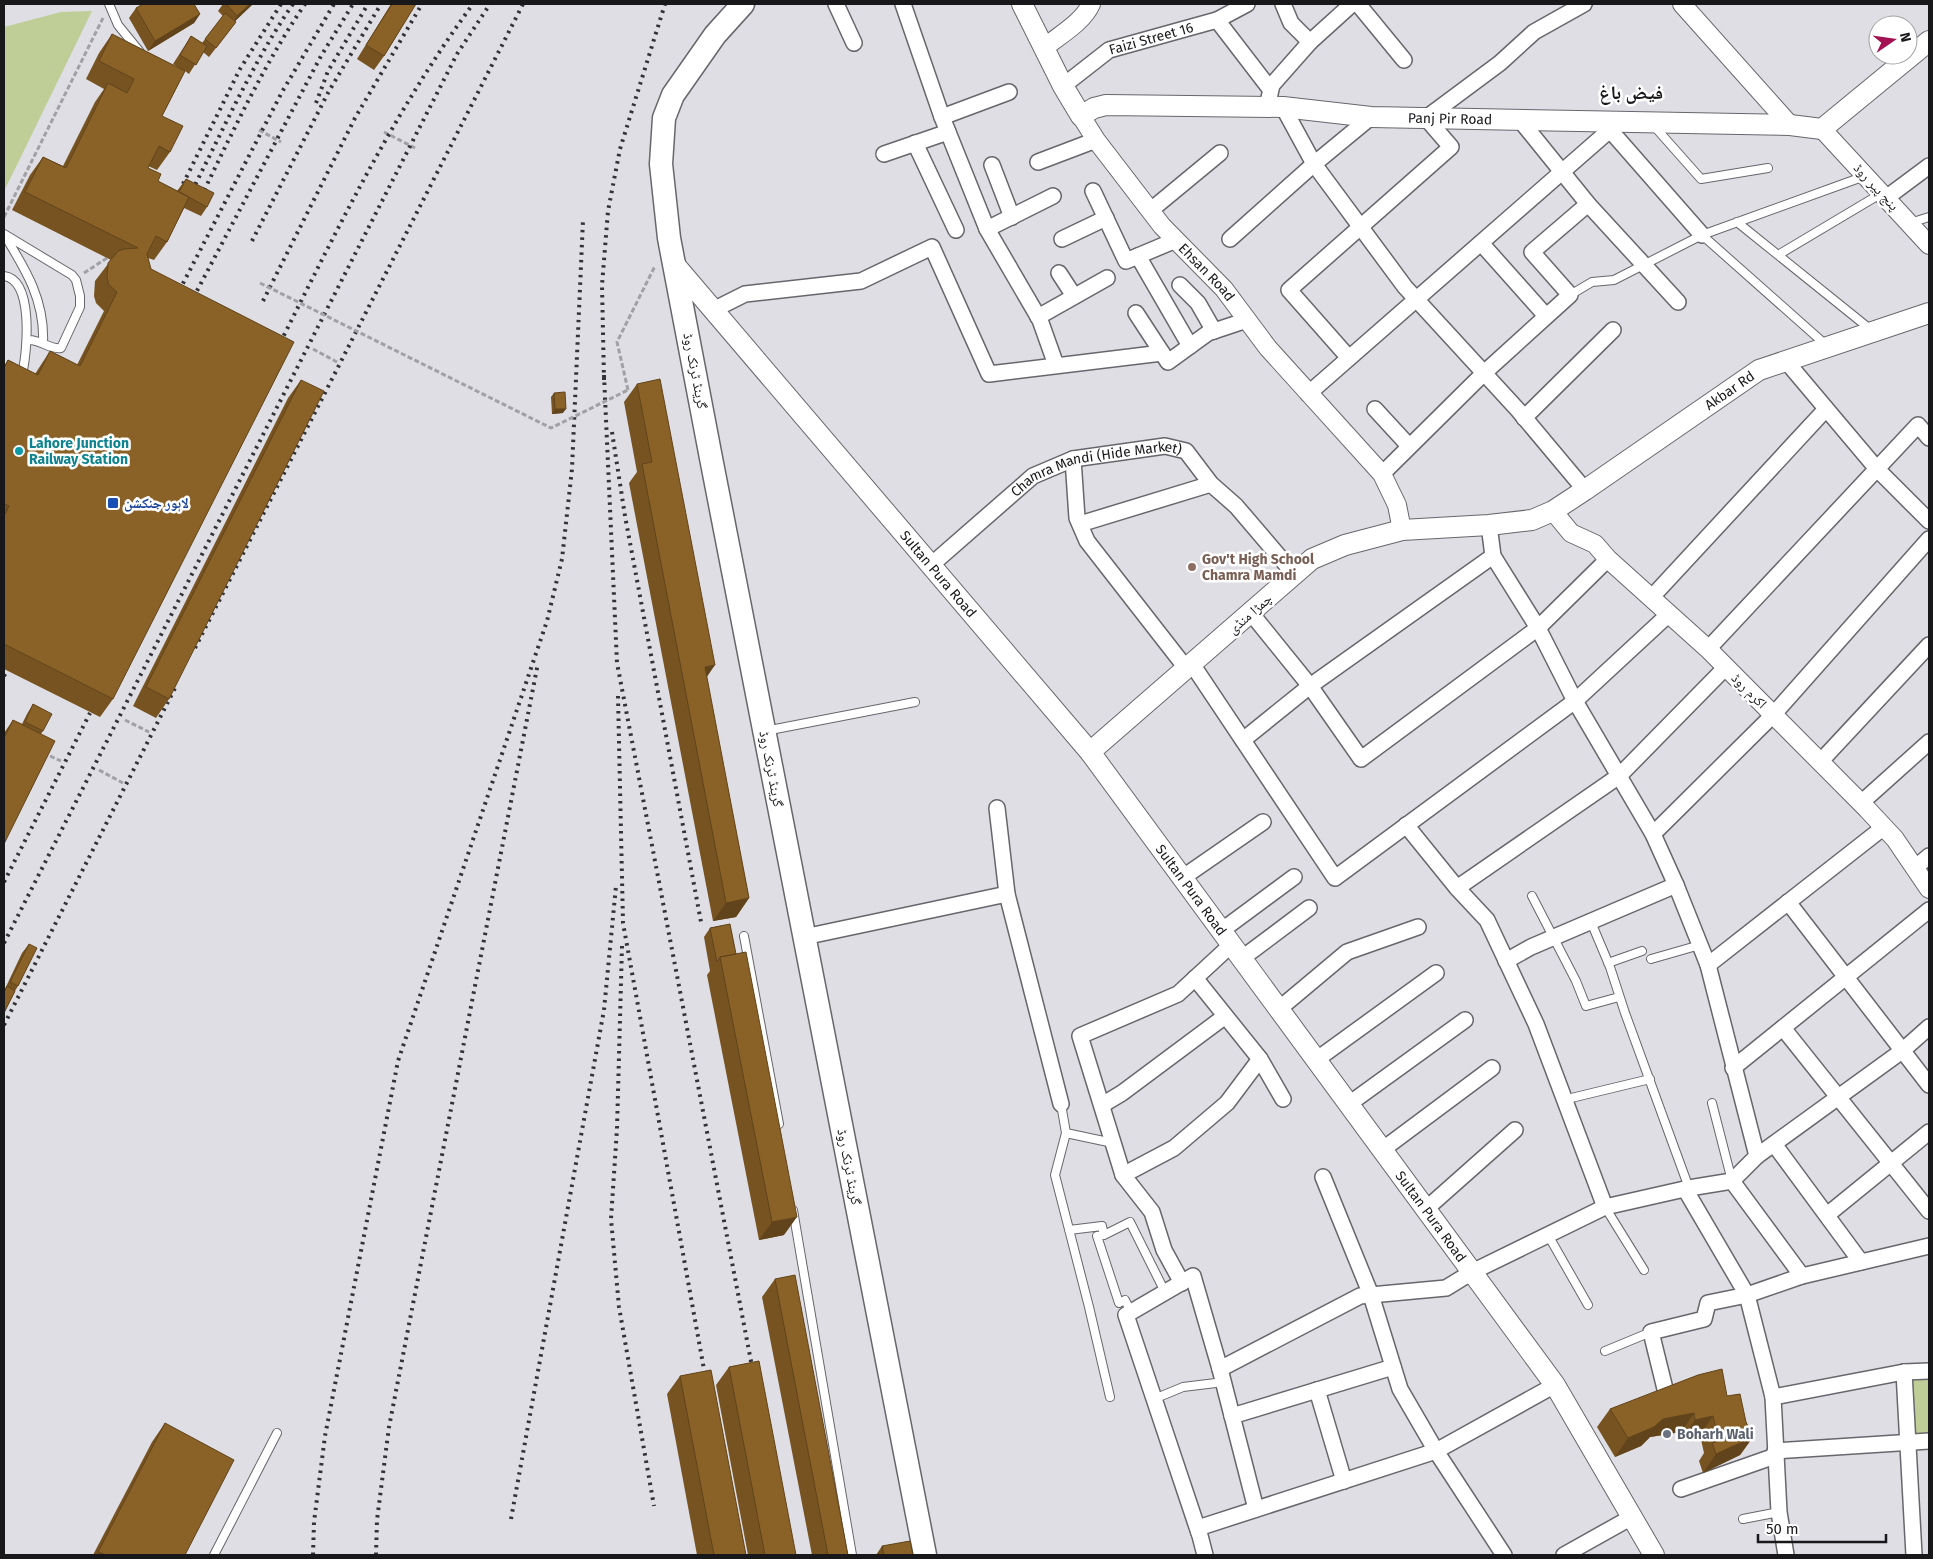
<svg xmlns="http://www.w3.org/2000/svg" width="1933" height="1559" font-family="'Fira Sans','Noto Naskh Arabic',sans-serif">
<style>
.green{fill:#bfcd96}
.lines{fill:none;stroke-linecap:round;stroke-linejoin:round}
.service-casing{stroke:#67666c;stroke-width:10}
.minor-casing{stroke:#67666c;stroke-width:18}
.tertiary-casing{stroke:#67666c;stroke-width:20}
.secondary-casing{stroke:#67666c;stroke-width:22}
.primary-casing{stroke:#67666c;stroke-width:25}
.path{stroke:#a0a0a5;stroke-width:3;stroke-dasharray:5 2.5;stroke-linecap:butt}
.service{stroke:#fff;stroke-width:8}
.minor{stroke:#fff;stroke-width:15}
.tertiary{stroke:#fff;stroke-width:18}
.secondary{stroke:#fff;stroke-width:20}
.primary{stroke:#fff;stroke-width:22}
.rail{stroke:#333236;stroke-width:4;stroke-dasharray:2.5 5;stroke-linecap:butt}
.path-bridge{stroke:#a0a0a5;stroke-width:3;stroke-dasharray:5 2.5;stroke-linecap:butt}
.wall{fill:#775321}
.shaded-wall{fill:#61441b}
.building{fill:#8a6126;stroke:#61441b}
.culture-dot{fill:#0f9aa8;stroke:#fff;stroke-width:2}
.transit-dot{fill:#1a4fb4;stroke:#fff;stroke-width:2}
.education-dot{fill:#8d6e63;stroke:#fff;stroke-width:2}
.worship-dot{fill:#6b7280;stroke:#fff;stroke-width:2}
.labels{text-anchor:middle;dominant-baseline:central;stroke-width:5;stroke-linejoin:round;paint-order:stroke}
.street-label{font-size:14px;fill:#18171a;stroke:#fff}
.culture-label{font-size:14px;font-weight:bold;fill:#0d838f;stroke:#fff;text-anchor:start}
.transit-label{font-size:14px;font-weight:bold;fill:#164399;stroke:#fff;text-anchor:start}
.education-label{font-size:14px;font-weight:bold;fill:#785e54;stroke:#fff;text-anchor:start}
.worship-label{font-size:14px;font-weight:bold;fill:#5b616d;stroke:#fff;text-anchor:start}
.district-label{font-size:19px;font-weight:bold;fill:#18171a;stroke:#fff}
</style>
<rect width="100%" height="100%" fill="#dedee4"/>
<path class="green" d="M92,11L15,169L4,191V27L61,12Z
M1911,1376H1929V1434L1915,1436Z"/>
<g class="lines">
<defs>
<path id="service" d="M109,4L118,25L140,52
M1654,126L1701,179L1768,168
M1737,222L1870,329
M1910,223L1929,217
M4,234L72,275L76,280L80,296V307L61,348C50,350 40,339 28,340
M1702,235L1826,345
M5,236C26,270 45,301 43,343
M1778,255L1882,193
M4,276C34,280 27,350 23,370
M1570,295L1592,282L1614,280L1702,235L1865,176
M765,731L915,702
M1532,896L1576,981L1586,1006L1619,997
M1591,922L1610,967L1625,1013L1689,1188
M744,936L779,1124
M1651,959L1700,945
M1608,963L1642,951
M1563,1100L1650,1079
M1712,1103L1732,1181
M1061,1104L1066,1133L1113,1143
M1066,1133L1055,1175L1089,1307L1110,1397
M1605,1207L1644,1270
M793,1210L852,1555
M1069,1230L1102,1226L1104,1235L1130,1222L1165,1292
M1104,1235L1097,1236L1119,1303L1125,1300L1131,1312
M1548,1235L1588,1305
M1605,1351L1651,1332
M1154,1399L1183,1387L1224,1382
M1743,1519L1779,1512
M214,1555L277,1433"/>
<g id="minor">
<path d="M836,4L854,43"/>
<path d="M903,4L942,117L987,229L1040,320L1056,365"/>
<path d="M1358,4L1404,60"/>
<path d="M1217,20L1270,89"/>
<path d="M1310,42L1352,4"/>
<path id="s1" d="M1063,86L1109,50L1217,20L1247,4"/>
<path d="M1267,107L1272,85L1310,42L1291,23L1283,4"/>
<path d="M1283,107L1314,164L1405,287L1518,410L1585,490"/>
<path d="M942,117L1009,92"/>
<path d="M1610,130L1702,235"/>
<path d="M915,143L956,230"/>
<path d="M884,154L948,132"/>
<path d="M1038,162L1096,140"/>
<path d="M992,165L1012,217"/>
<path d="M1093,191L1126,261L1176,240"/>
<path d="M1886,198L1929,166"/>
<path d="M1588,204L1678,302"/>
<path d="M1151,210L1220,153"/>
<path d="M987,229L1053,196"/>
<path d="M1062,239L1106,218"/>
<path d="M1230,239L1314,164L1371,117"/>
<path d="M1481,243L1546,316"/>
<path d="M1138,256L1190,346"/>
<path d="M1059,273L1074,296"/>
<path d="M1180,285L1198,303L1214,331"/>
<path d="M713,310L745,294L861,281L932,247L989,374L1162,353"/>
<path d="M1136,313L1168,362L1208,333L1247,320"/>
<path d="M1038,317L1107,278"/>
<path d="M1349,358L1289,290L1451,147L1426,118L1500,63L1534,32L1584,4"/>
<path d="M1786,361L1877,469L1929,521"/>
<path d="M1308,394L1619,122"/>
<path d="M1375,409L1409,446"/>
<path d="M1524,418L1613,330"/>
<path d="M1073,459L1077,518L1087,541L1186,668"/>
<path d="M1382,474L1484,373L1570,295L1532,252L1588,204L1520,120"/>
<path d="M1080,524L1211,484"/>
<path d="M1489,525L1493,556L1538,628L1575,701L1653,834L1676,885L1708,965L1757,1156L1902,1051L1929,1027"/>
<path id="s2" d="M930,566L1033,476L1073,459L1165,446L1186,451L1211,484L1236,506L1295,575"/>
<path d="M1651,598L1826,409"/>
<path d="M1251,613L1310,686L1361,759L1538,628L1608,559"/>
<path d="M1708,649L1918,425L1929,438"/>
<path d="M1192,664L1335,878L1575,701L1669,614"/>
<path d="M1243,740L1310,686L1493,556"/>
<path d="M1820,762L1929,645"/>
<path d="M1861,803L1929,742"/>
<path d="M997,808L1007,894L1061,1104"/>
<path d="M1406,825L1457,888L1487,920L1536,1024L1605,1207"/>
<path d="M1653,834L1773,715L1929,539"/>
<path d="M1916,867L1929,856"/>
<path d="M1182,878L1263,822"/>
<path d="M1457,888L1619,776L1726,667"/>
<path d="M1788,902L1929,1085"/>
<path d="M1221,931L1294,877"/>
<path d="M804,937L1007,894"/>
<path d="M1241,959L1309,908"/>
<path d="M1506,961L1531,947L1676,885"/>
<path d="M1708,965L1884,827"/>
<path d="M1195,978L1260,1059L1283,1099"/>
<path d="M1279,1009L1347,952L1418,927"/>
<path d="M1783,1028L1929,1211"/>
<path d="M1316,1060L1436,973"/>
<path d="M1733,1068L1929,910"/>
<path d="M1349,1104L1465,1020"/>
<path d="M1102,1105L1122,1093L1224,1017"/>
<path d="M1774,1144L1861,1262"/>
<path d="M1382,1150L1492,1068"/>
<path d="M1123,1175L1174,1148L1227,1103L1260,1059"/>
<path d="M1323,1177L1371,1295L1400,1389L1436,1451L1504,1555"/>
<path d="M1732,1181L1802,1276"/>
<path d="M1685,1189L1747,1295L1773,1397L1779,1512L1786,1555"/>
<path d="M1426,1209L1515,1130"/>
<path d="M1827,1215L1929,1132"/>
<path d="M1182,1283L1164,1250L1152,1212L1123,1175L1080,1036L1178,994L1231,945"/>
<path d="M1904,1372L1914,1555"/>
<path d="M1317,1390L1344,1481"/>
<path d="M1667,1397L1651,1332L1704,1319L1708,1303L1747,1295L1802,1276L1929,1246"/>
<path d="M1773,1397L1904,1372L1929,1371"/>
<path d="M1232,1416L1393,1367"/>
<path d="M1775,1451L1929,1441"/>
<path d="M1681,1489L1775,1456"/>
<path d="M1256,1509L1220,1369L1360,1296L1446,1288L1472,1272L1605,1207L1689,1188L1732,1181L1757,1156"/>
<path d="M1199,1533L1126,1315L1193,1276L1220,1369"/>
<path d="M1205,1555L1198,1528L1436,1451L1555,1385"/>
<path d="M1564,1555L1632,1517"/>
</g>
<g id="tertiary">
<path d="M1682,4L1790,125"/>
<path d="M1045,47C1060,35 1083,22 1091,4"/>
<path id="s3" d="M1081,116L1096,140L1162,226L1224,289L1268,348L1382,474L1397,505L1402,530"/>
<path d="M1822,129L1929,245"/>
<path d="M1553,511L1571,533L1595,544L1608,559L1708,649L1867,809L1895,839L1929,889"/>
</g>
<g id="secondary">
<path id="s4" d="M1022,4L1063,86L1081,116L1094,108L1106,105L1283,107L1371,117L1790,125L1822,129L1929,41"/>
<path id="s5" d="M675,265L1090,752L1555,1385L1654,1555"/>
<path id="s6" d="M1090,752L1312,559L1345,545L1402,530L1489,525L1532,520L1553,511L1585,490L1759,370L1929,313"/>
</g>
<path id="primary" d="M743,4L715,35L673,95L664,118L661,164L669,238L711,458L925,1555"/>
</defs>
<use href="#service" class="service-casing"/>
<use href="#minor" class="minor-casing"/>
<use href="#tertiary" class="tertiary-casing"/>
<use href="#secondary" class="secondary-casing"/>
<use href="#primary" class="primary-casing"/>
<path class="path" d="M259,130L281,142
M384,132L415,148
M4,217L103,18
M84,273L107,258
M313,349L337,362
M628,390L617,342L655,266
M125,720L149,732
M50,756L61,761
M99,770L123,783"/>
<use href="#service" class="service"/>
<use href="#minor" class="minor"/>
<use href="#tertiary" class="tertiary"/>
<use href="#secondary" class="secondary"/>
<use href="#primary" class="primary"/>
<path class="rail" d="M316,103L328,71L368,4
M183,184L240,69L281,4
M192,191C224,128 253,62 293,4
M201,197C233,131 264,64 305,4
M252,241L329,91L381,4
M176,297L282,92L334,4
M263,301L355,118L422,4
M190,304L321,56L353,4
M277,349C337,230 394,111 473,4
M604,375L617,663L754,1377
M604,380L602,285L608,211L620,149L665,4
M612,432L625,516L701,922
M195,648L523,4
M4,676L7,670
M618,696L623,923L707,1386
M4,882L90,713
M4,943L457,54L490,4
M622,946L617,1129L611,1219L619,1307L654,1506
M4,1025L175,688
M511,1519L604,1010L616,886
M313,1555L314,1522L325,1436L398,1061L547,621L562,559L572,469L583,220
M376,1555L377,1520L389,1427L538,663"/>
<path class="path-bridge" d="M260,283L551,428L628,390"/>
</g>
<path class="wall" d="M223,4H253L235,21L236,22L229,31L209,57L203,52L189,74L185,71L162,116L170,152L157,170L148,166V168L158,181L177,191L186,179L207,207L201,216L184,208L167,242L154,260L148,258L113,699L100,717L4,669V366L8,360L35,374L50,351L77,365L104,311L96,303L94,296L95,281L111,260L12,210L30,175L43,157L63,166L95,102L104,89L86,79L99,53L112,34L182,70L173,64L191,36L202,43L223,16L218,11Z
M391,4H416L384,56L374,70L357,59Z
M136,8L200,14L194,23L148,51L129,18Z
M301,380L169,699L156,718L133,706L288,398Z
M637,384L706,678L749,898L736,917L713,921L629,483L637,472L624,402Z
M554,393L563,413L552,414L551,397Z
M33,704L43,731L41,734L4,844V733L13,720L22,724L27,714Z
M730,924L784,1235L759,1240L707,975L710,971L704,937L710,928Z
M29,944L18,986L15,991L4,1013V991L22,953Z
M775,1279L848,1555H812L762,1297Z
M729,1367L796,1555H748L716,1385Z
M680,1376L746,1555H697L667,1394Z
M1727,1396L1746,1422L1753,1437L1740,1455L1703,1473L1699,1461L1704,1453L1700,1435L1682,1438L1681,1432L1650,1437L1641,1446L1615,1457L1597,1427L1610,1409Z
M165,1423L185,1555H93L152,1442Z
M882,1546L913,1555H876Z"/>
<path class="shaded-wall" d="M250,4H253L231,25L237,16Z
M200,14L194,23L148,51L155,41Z
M555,409H566L563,413L552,414Z
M715,665L702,684L705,667Z
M749,898L736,917L713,921L726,903Z
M797,1217L784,1235L759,1240L772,1222Z
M1694,1413L1681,1432L1650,1437L1641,1446L1615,1457L1628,1438L1663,1419Z
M1713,1416L1700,1435L1682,1438L1695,1420Z
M1753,1437L1740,1455L1703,1473L1716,1454Z"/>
<path class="building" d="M143,4H194L200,14L155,41L136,8Z
M226,4H250L237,16Z
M392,4H416L384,56L366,45Z
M225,13L236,22L216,48L205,39Z
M112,34L185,71L162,116L183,126L170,152L159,146L148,168L161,174L158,181L189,197L167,242L156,236L147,254L151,269L294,342L113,699L4,644V516L9,506L4,504V368L8,360L38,375L50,351L80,366L117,292L109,285L107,278L108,263L118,251L124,249L138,248L25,192L43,157L66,168L108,83L127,93L134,79L99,61Z
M191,36L207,46L196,65L180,55Z
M186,179L214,193L207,207L179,192Z
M660,379L715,665L705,667L749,898L726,903L642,464L652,462L637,384Z
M301,380L324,391L169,699L146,687Z
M565,392L566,409H555L554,393Z
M33,704L52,714L43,731L25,722Z
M13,720L55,741L4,844V738Z
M730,924L736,954L720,957L717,962L710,928Z
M29,944L37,948L18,986L10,982Z
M746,952L797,1217L772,1222L720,957Z
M7,986L15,991L4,1013V993Z
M795,1275L848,1555H828L775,1279Z
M759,1361L796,1555H765L729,1367Z
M1722,1369L1727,1396L1740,1394L1746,1422L1753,1437L1716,1454L1712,1443L1719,1441L1713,1416L1695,1420L1694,1413L1663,1419L1654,1427L1628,1438L1610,1409L1698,1375Z
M711,1370L746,1555H714L680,1376Z
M165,1423L234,1460L185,1555H106L98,1552Z
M910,1541L913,1555H884L882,1546Z"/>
<circle class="culture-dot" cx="19" cy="451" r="5"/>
<rect class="transit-dot" x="107" y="497" width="12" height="12" rx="2.5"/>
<circle class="education-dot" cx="1192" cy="567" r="5"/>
<circle class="worship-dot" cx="1667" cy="1434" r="5"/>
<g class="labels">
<g class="street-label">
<text stroke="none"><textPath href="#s1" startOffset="102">Faizi Street 16</textPath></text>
<text stroke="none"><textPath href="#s4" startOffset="499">Panj Pir Road</textPath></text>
<text transform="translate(1876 187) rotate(47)">پنج پیر روڈ</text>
<text stroke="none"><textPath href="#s3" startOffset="201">Ehsan Road</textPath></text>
<text transform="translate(695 371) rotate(79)">گرینڈ ٹرنک روڈ</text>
<text stroke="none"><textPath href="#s6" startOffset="756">Akbar Rd</textPath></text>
<text stroke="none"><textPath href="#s2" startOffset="200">Chamra Mandi (Hide Market)</textPath></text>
<text stroke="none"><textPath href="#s5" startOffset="406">Sultan Pura Road</textPath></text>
<text transform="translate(1250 614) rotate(-41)">چمڑا منڈی</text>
<text transform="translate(1749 691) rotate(45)">اکرم روڈ</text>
<text transform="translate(771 769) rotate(79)">گرینڈ ٹرنک روڈ</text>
<text stroke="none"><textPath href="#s5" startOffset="811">Sultan Pura Road</textPath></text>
<text transform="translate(849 1167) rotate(79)">گرینڈ ٹرنک روڈ</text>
<text stroke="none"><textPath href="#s5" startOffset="1216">Sultan Pura Road</textPath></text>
</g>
<g class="culture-label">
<text x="29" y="443">Lahore Junction<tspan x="29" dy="16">Railway Station</tspan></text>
</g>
<g class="transit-label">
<text x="124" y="503">لاہور جنکشن</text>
</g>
<g class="education-label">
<text x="1202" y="559">Gov't High School<tspan x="1202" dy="16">Chamra Mamdi</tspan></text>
</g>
<g class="worship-label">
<text x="1677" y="1434">Boharh Wali</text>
</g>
<g class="district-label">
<text x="1631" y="92">فیض باغ</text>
</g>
</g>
<rect width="1933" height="1559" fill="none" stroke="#18171a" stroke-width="10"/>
<g transform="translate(1893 40) rotate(77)"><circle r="24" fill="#ffffff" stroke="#a3a2a3"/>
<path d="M0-4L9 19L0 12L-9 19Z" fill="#a41152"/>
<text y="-8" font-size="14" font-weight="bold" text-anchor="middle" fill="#18171a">N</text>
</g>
<path d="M1758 1534v8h128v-8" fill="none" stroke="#18171a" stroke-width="2.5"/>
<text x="1766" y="1534" font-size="15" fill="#18171a" stroke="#ffffff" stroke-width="4" paint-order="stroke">50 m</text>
</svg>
